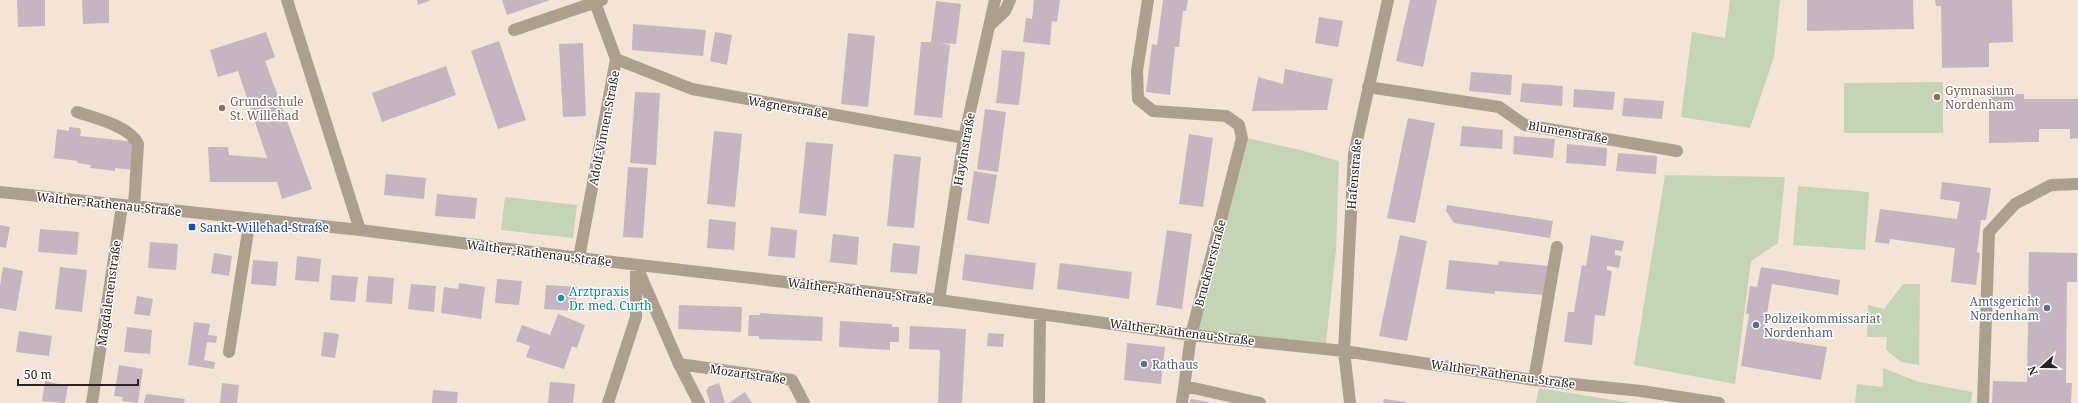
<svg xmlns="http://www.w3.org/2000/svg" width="2078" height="403" font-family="'Noto Serif',serif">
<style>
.green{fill:#c5d3b6}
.building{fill:#c5b5c1}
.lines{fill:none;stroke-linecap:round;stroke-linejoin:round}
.minor{stroke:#ac9f8e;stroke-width:12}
.education-dot{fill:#8d6e63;stroke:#fff;stroke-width:1.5}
.transit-dot{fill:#1a4fb4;stroke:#fff;stroke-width:1.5}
.culture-dot{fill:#0f9aa8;stroke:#fff;stroke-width:1.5}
.service-dot{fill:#5c6f8a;stroke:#fff;stroke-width:1.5}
.labels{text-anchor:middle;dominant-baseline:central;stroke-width:3;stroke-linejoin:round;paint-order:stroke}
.education-label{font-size:12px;fill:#785e54;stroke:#fff;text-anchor:start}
.street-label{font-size:12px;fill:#29231e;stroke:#fff}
.transit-label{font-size:12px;fill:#164399;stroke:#fff;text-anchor:start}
.culture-label{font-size:12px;fill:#0d838f;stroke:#fff;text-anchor:start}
.service-label{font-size:12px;fill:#4e5e75;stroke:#fff;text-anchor:start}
</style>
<rect width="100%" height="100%" fill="#f4e4d6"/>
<path class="green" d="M1730,0H1780L1774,57L1750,128L1681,117L1692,32L1725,38Z
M1943,82V133H1844V83Z
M1243,137L1300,150L1339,161L1336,250L1326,343L1195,330Z
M1665,175L1785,177L1778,243L1751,261L1735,384L1634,365Z
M1798,186L1869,192L1865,250L1793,245Z
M505,197L577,205L573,238L501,230Z
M1903,284H1920L1919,365L1901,362L1886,350L1887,337H1867L1868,305L1884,309Z
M1883,368L1919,382L1972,392L1971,403H1855L1857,384L1883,387Z
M1539,388L1632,403H1536Z"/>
<path class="building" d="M17,0H45V26L18,27Z
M82,0H109V23L83,24Z
M417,0H431L418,5Z
M502,0H550L507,15Z
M1034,0H1060L1057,22L1052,21L1050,45L1023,42L1026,18L1032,19Z
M1163,0H1188L1186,11H1183L1179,47H1175L1170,95L1146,92L1152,44L1157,45Z
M1410,0H1437L1423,67L1396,61Z
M1807,0H1913L1914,29L1807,31Z
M1935,0H2012L2013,42L1989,43V67L1942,68L1941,6H1936Z
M936,1L961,4L956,44L940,43L950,45L942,118L914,115L921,42H931Z
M1319,17L1343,21L1338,47L1315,43Z
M633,24L706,30L703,56L632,50Z
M266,32L275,57L265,61L312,189L282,199L277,182H210L208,147H228L229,155L267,158L238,71L218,77L210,50Z
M715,32L732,35L727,65L710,61Z
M848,33L875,36L868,107L841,104Z
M499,41L526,120L498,129L471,51Z
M583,43L586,116L563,117L559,44Z
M1002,50L1025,52L1019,105L996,103Z
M446,66L456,95L382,122L372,93Z
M1285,69L1333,79L1327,110L1252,111L1258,77L1283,84Z
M1471,72L1512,75L1511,95L1469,91Z
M1522,83L1563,86L1562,106L1520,102Z
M1574,89L1615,92L1613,110L1573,107Z
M635,92L660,93L656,165L630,163Z
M1989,94H2024V99H2078V138L2070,139V129H2039V142L1989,143Z
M1624,98L1664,101L1662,119L1622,116Z
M985,109L1006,112L998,172L977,169Z
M1408,118L1435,123L1415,223L1387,218Z
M1462,126L1503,130L1502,149L1460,146Z
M69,127L79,128L81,130L80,136L137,142L133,170L115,168V171L90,168L91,165L77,163L78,161L54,158L57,129L69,131Z
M714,131L742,134L735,207L707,204Z
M1189,134L1213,138L1203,207L1179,204Z
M1514,136L1555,139L1553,158L1513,154Z
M806,142L833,144L826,216L799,213Z
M1567,144L1607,148L1606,166L1566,163Z
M1618,153L1657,156L1656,174L1616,171Z
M894,154L921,157L914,228L887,226Z
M628,167L648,168L643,238L623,237Z
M974,171L997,175L989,224L967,220Z
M386,174L426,178L424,199L384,195Z
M1942,182L1991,188L1986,220H1981L1977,252L1980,253L1976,285L1951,282L1955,248L1890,239L1889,244L1875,242L1880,209L1957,219L1960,202L1940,199Z
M437,194L477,198L475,219L435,216Z
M1447,205L1553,221L1550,238L1454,223L1446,211Z
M709,219L736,222L734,250L707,248Z
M0,225L10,227L6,248L0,247Z
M771,227L797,230L795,258L768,256Z
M40,229L79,232L77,255L38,252Z
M1167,230L1192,234L1182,309L1156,305Z
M833,234L859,237L857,265L830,262Z
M1400,235L1427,241L1407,341L1379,336Z
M1591,235L1624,241L1622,251L1615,250V255L1621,256L1619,268L1607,266V270L1612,271L1605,316L1595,315L1592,345L1564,342L1568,312H1574L1582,265L1586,266Z
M150,242L178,244L176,270L148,268Z
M893,243L920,246L917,274L890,272Z
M2029,252L2077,253V282H2067L2066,383H2072L2071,403H1992L1993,381L2027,382Z
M214,253L232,256L229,276L211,273Z
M965,254L1036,263L1033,290L962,280Z
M297,256L321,259L319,282L295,280Z
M253,260L278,262L276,286L251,284Z
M1449,260L1498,265L1499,261L1548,266L1545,295L1495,291V294L1446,289Z
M1060,263L1132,272L1129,299L1057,289Z
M3,267L23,271L16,311L0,308V286Z
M60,267L87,270L82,312L55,309Z
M1761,267L1840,280L1838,295L1772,284L1763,337L1827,347L1821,380L1741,366L1749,314H1746L1750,286L1757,287Z
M332,275L358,277L355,302L330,300Z
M368,276L394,278L392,304L366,302Z
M497,279L522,281L519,305L495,303Z
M459,283L485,287L481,319L441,313L444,287L458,289Z
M411,284L436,286L434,312L408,309Z
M546,285L577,287L575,311L544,309Z
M137,296L153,299L150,316L134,314Z
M679,305L742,307L741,332L678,329Z
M760,313L823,317L822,341L759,339V336H748L749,315H760Z
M558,314L585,325L577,348L572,346L564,369L526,357L530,346L516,341L522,325L550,335Z
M840,321L892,324V327H899V342H890V350L839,347Z
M194,322L210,324L208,335L217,336L216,343L207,342L204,360L215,362L214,369L188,365Z
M910,326L966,329L962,403H938L940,353L939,350L909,349Z
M127,327L152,330L150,354L124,352Z
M19,331L52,336L49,356L16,352Z
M324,332L339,334L335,358L321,356Z
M988,333L1004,334L1003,347L987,346Z
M1127,343L1165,347L1161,384L1124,380Z
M119,365L143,369L138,403L122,401L123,397L114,396Z
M45,381L68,386L65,403L42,401Z
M550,382L575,384L573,403H548Z
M222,383L239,385L237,403H220Z
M719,383L725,403H710L706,390L708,389V387Z
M433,390L458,392L457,403H432Z
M745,392L752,403H729Z
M146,394L185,399L184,403H144Z
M1191,399L1209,402V403H1190Z
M1384,399L1406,402V403H1383Z"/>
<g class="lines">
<path class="minor" d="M287,0L360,230
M1148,0L1137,71L1138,99L1153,111L1226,116L1239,125L1242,138L1191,335L1182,403
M991,24L1005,11L1010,0
M514,30L602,0
M616,59L692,89L964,138
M1368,87L1499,107L1525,125L1677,151
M77,112C94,118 130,126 138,144L134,207
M0,192L360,230L579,258L939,300L1191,335L1344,351L1534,380L1641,391L1719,403
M579,258L616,59L594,0
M636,265L679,364L699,403
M939,300L964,138L995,0
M229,352L250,219
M679,364L792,380L804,403
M1534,380L1557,247
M1185,386L1260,403
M92,403L122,206
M608,403L636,317V271
M1039,403L1040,314
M1350,403L1344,351L1354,154L1388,0
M1983,403L1989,232L2015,204L2051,185L2078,184"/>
</g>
<g class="education-dot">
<circle cx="1937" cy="97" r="4"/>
<circle cx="222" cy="108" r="4"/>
</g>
<rect class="transit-dot" x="188" y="223" width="8" height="8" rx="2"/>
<circle class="culture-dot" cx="561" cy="298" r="4"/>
<g class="service-dot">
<circle cx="2047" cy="308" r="4"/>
<circle cx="1756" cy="325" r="4"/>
<circle cx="1144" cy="364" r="4"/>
</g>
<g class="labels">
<g class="education-label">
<text x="1945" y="90">Gymnasium<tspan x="1945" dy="14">Nordenham</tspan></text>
<text x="230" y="101">Grundschule<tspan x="230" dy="14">St. Willehad</tspan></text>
</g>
<g class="street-label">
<text transform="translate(788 107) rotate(10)">Wagnerstraße</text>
<text transform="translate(604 128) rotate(-79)">Adolf-Vinnen-Straße</text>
<text transform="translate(1568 132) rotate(10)">Blumenstraße</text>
<text transform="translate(964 149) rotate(-80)">Haydnstraße</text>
<text transform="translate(1354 174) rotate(-85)">Hafenstraße</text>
<text transform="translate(109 204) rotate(6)">Walther-Rathenau-Straße</text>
<text transform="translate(539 253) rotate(7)">Walther-Rathenau-Straße</text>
<text transform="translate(1210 263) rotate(-75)">Brucknerstraße</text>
<text transform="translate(860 291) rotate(7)">Walther-Rathenau-Straße</text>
<text transform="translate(109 293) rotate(-82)">Magdalenenstraße</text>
<text transform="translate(1182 332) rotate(7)">Walther-Rathenau-Straße</text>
<text transform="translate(748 374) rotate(8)">Mozartstraße</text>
<text transform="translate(1503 374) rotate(8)">Walther-Rathenau-Straße</text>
</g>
<g class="transit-label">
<text x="200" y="227">Sankt-Willehad-Straße</text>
</g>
<g class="culture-label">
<text x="569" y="291">Arztpraxis<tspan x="569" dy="14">Dr. med. Curth</tspan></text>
</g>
<g class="service-label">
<text x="2039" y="301" text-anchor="end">Amtsgericht<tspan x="2039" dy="14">Nordenham</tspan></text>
<text x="1764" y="318">Polizeikommissariat<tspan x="1764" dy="14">Nordenham</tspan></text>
<text x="1152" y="364">Rathaus</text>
</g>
</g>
<g transform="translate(2042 367) rotate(249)" stroke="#ffffff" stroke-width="3" paint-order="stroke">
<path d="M0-3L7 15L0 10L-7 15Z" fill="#29231e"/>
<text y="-6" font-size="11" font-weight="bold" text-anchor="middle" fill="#29231e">N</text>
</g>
<path d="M18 379v6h120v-6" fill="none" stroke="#29231e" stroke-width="2"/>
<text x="24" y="379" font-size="12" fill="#29231e" stroke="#ffffff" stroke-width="3" paint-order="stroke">50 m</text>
</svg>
